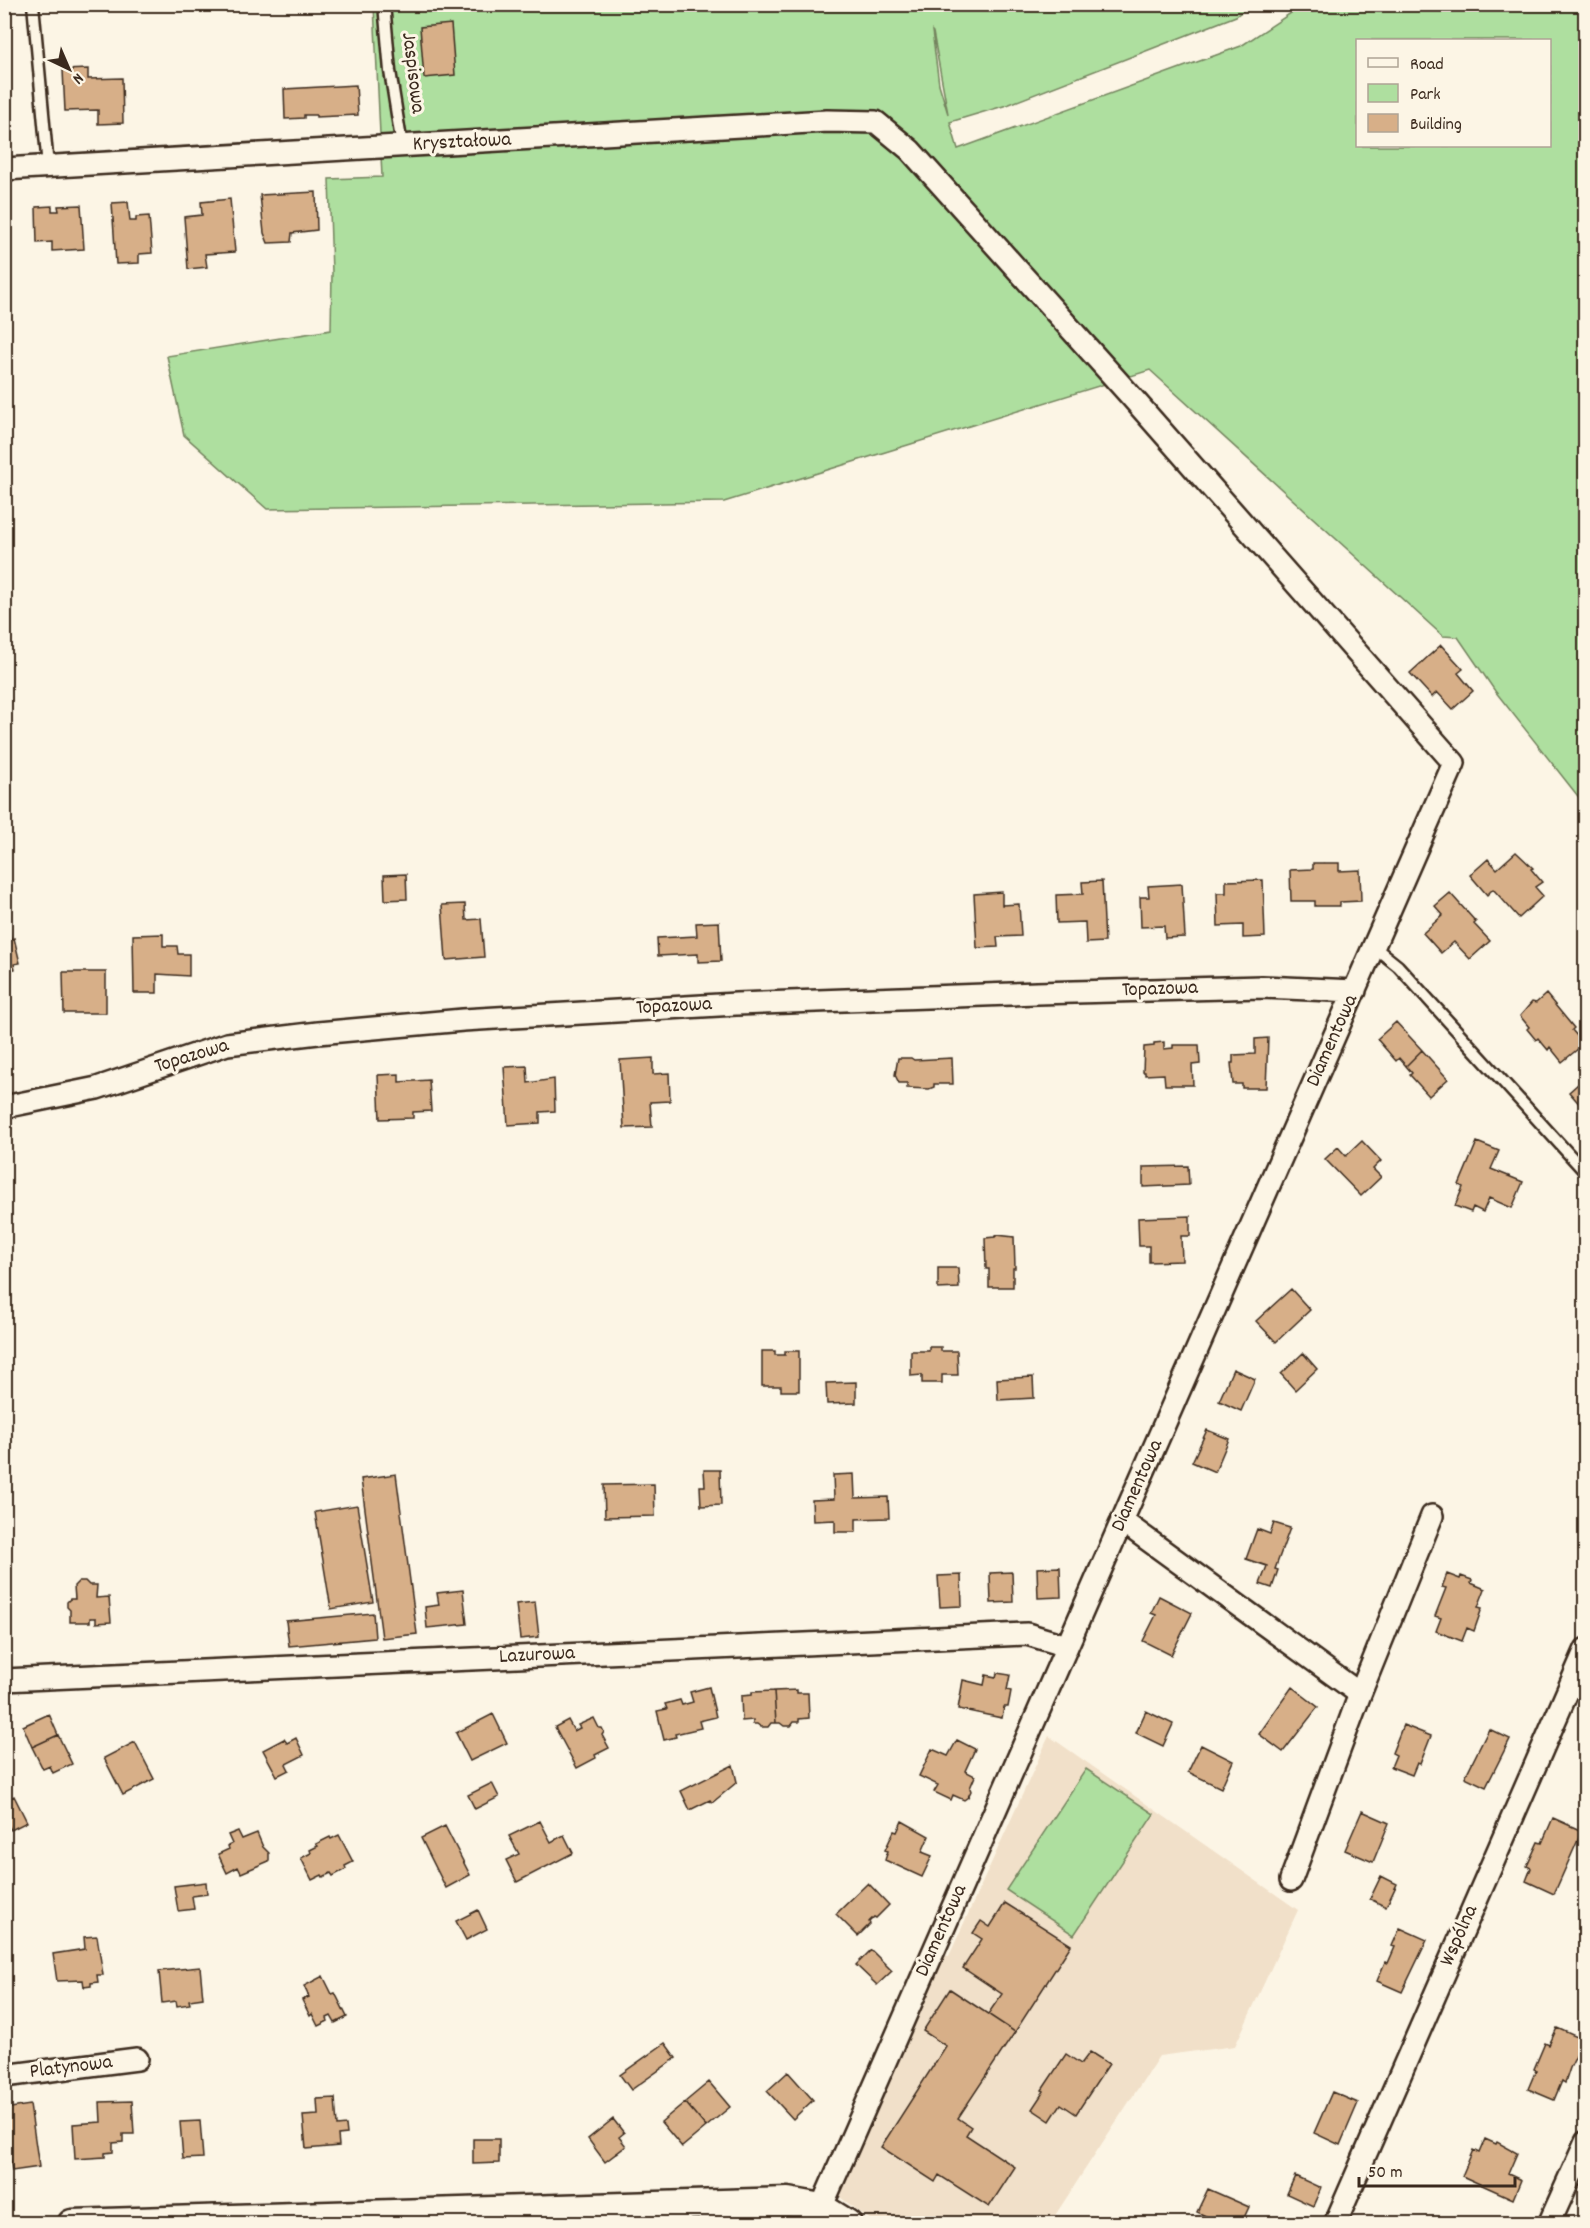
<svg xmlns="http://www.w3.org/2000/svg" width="1590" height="2228" font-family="Dekko,sans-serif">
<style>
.built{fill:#f1e0c9}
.green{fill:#aedf9f;stroke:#74845e;stroke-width:1.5;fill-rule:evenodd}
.building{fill:#d7af88;stroke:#3b2a1e;stroke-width:1.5}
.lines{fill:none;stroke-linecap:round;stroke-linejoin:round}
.lane-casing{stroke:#3b2a1e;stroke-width:15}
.street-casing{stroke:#3b2a1e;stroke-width:26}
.secondary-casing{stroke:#3b2a1e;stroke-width:33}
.lane{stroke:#fcf5e5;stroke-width:10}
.street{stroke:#fcf5e5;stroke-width:21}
.secondary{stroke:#fcf5e5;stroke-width:28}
.labels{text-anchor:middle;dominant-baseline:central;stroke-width:6;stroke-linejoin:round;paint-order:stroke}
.street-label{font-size:21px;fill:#3b2a1e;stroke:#fcf5e5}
</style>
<rect width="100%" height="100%" fill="#fcf5e5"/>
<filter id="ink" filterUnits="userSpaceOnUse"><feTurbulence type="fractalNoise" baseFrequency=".0167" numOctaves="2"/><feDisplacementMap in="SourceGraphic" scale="12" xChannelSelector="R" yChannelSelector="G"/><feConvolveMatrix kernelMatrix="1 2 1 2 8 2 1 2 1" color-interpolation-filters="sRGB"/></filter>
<g filter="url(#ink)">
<path class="built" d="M1049,1736L1298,1910L1235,2046L1159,2056L1050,2223H875L837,2195L943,1955L949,1956Z"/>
<path class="green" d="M374,5H1250L1236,16L1007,105L950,122L958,149L1241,46L1303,5H1585V805L1495,691L1458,637L1443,636L1150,370L724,502L267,509L184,435L167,356L331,330L332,273L329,179L382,177ZM932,31L933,32L948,114L939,84ZM1358,40H1550V146H1358Z
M1086,1769L1154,1814L1074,1935L1006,1890Z"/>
<path class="building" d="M451,24L455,75L424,78L420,27Z
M88,69V79L122,78L123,123L98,124V110L65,111L63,70Z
M4,72H9L12,128H4Z
M356,85L358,115L316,117V115H304V118L285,119L284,89Z
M316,192L317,230L292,233L291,242L268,243L264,233L260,195Z
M230,199L235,252L205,254L207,267L188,269L184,217L202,215L201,202Z
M128,202L130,221H136V217L149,216L152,253L139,254V263L116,264L112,203Z
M81,205L84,249L52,251V242L37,243L36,207L52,206V211H59L58,206Z
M1441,645L1463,669L1458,673L1473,691L1453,709L1437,692L1432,697L1410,673Z
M1516,852L1533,868L1531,869L1542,882L1535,887L1543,896L1519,918L1493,889L1487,895L1470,875L1488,859L1497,869Z
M1313,863H1339V871L1360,870L1361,901L1340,902V906H1315V901H1291L1290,870L1313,869Z
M406,874L407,899L385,900L384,875Z
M1263,880L1265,937L1243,938V925L1218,926L1217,893H1226V881Z
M1102,881L1105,942L1086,943L1085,922L1057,923L1056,895L1083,894L1082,882Z
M1182,884L1185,937L1165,938L1164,926L1141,927L1140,897H1149L1148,886Z
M1002,892V905L1019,904L1021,936L997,937L998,947L977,948L974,894Z
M1450,893L1476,922L1474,924L1490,941L1470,959L1454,942L1441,953L1423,933L1443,915L1435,906Z
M465,904L466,920L481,919L484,957L446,960L442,905Z
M4,918H7L11,939L14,938L20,963L14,964L15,969L4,971Z
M719,922L721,961L698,962V954L658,956L657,938L697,936L696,923Z
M163,934V946H177L178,954H189V976L157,974V993H134L133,935Z
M63,972H106V1013H64Z
M1546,994L1574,1028L1572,1030L1584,1044L1562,1062L1550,1047L1548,1050L1538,1038L1536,1040L1527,1029L1529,1027L1520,1016L1532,1002L1536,1003Z
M1396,1022L1422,1050L1406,1066L1399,1058L1396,1061L1377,1039Z
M1268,1038L1266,1088H1242V1084H1233L1231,1063H1233V1055L1255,1054V1039Z
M1164,1042V1049L1173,1048V1045H1199L1200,1064L1192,1065L1193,1085H1165L1164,1074L1145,1075V1072H1143L1144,1047L1154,1046V1043Z
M1422,1050L1448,1079L1429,1096L1410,1075L1412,1073L1406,1066Z
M653,1058V1074L669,1073L670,1101L650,1102L652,1127L624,1128L620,1060Z
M898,1058H911L914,1060L952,1058L953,1084H934V1087L929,1089L907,1088V1083H899L895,1075Z
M527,1066L528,1083L554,1079L555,1111L540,1112V1123L508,1125L504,1067Z
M399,1074V1082L429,1080L431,1111L413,1112V1118L380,1119L378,1075Z
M1586,1077V1104L1582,1107L1569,1092Z
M1362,1141L1381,1161L1373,1169L1381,1177L1361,1196L1325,1159L1338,1147L1346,1156Z
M1477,1142L1499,1151L1491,1169L1523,1182L1512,1208L1489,1198L1483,1212L1473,1207L1471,1212L1455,1206L1463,1187L1459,1185Z
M1188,1166L1189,1185L1143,1187V1167Z
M1190,1216V1236H1181L1182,1261L1149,1262V1246H1139L1138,1218Z
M997,1235L1014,1237L1015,1268H1013V1287H989V1269H986L985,1238L995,1237Z
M938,1268H958L959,1288L938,1289Z
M1291,1289L1310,1310L1276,1342L1256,1321Z
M929,1347H941V1351H957L958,1375H942V1383H922V1375L911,1376V1351H929Z
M762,1351H775V1355H785V1351H799V1391H781V1386H762Z
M1303,1353L1317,1369L1295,1390L1281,1374Z
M1233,1369L1255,1379L1241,1411L1219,1401Z
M1033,1377L1034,1398L998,1400L997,1379Z
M856,1382V1403L827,1404L826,1383Z
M1207,1430L1229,1439L1215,1472L1192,1462Z
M704,1470H720L721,1505L701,1506L700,1486H705Z
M396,1474L417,1634L382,1638L361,1479Z
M854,1474L855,1498L888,1497L889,1518L856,1519V1532H835V1520L813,1521L812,1500L834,1499L833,1475Z
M654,1484L655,1516L605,1517L604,1485Z
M357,1505L373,1602L331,1609L315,1512Z
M1274,1523L1290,1528L1275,1569L1278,1570L1272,1588L1260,1584L1267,1566L1246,1559L1257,1529L1270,1534Z
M1060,1567L1061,1597L1038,1598L1037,1568Z
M1012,1572L1013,1602L991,1603L990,1573Z
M1447,1574L1460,1579L1461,1576L1472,1580L1471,1583L1485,1589L1478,1607L1482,1608L1474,1631L1467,1628L1462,1641L1436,1631L1441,1618L1435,1616L1446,1588L1442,1587Z
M961,1575L962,1606L940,1607L938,1576Z
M79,1581H85L89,1585H97L96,1598L109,1597L111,1622L96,1623V1618H90V1622H70V1610L67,1607V1602L70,1599H75L74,1586Z
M463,1590L467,1624L427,1628L425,1607L439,1605L437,1593Z
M1159,1596L1192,1613L1171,1655L1143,1641L1156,1615L1151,1613Z
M535,1602L539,1637L520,1639L516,1604Z
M373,1613L375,1638L289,1646L286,1621Z
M997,1673L1010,1675L1007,1690L1011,1691L1008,1707H1004L1002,1718L958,1709L963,1680L984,1685L986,1675L996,1677Z
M709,1687L716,1717L699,1721L701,1728L675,1734L676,1737L664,1740L657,1711L667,1709L665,1704L680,1700L682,1705L693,1702L690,1692Z
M1292,1687L1318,1707L1283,1752L1259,1734Z
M797,1690V1693H808L809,1718L799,1719V1722H794L791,1726H784L780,1723H776L774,1691Z
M774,1691L776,1723H771L768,1727H761L757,1724H753V1720L742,1721L741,1696L752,1695V1692Z
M1146,1711L1173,1724L1163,1746L1136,1733Z
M49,1714L58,1735L32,1747L23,1726Z
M493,1714L507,1743L470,1761L456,1733Z
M594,1718L599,1728H602L604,1732L602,1735L609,1748L595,1755L596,1758L577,1768L555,1727L568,1720L574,1731L580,1728L578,1725Z
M1403,1725L1431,1736L1420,1764L1417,1763L1412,1775L1391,1767L1396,1755L1392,1753Z
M1489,1729L1510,1739L1486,1787L1465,1777Z
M58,1735L72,1764L53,1773L50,1766L43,1769L32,1747Z
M296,1738L304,1755L286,1764L289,1770L277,1776L263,1750L284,1739L287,1743Z
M957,1740L975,1749L965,1771L975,1776L970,1788L971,1791L968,1797L964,1800L953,1795L951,1800L934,1792L938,1785L919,1776L932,1749L948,1756Z
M135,1742L154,1779L123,1795L104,1758Z
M1201,1745L1233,1761L1221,1788L1188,1772Z
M733,1765L737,1782L712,1803L710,1800L690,1810L681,1791Z
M492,1783L499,1797L475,1809L468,1795Z
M14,1796L27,1822L11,1830L4,1817V1801Z
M1362,1811L1389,1823L1373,1862L1345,1850Z
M1553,1818L1582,1831L1554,1894L1526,1881L1531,1868L1527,1866L1538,1842L1542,1843Z
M540,1821L551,1842L564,1835L573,1853L517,1882L506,1860L519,1854L509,1836Z
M902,1821L929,1836L922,1852L932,1856L922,1877L885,1860L888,1851L885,1850L894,1831L897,1832Z
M445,1826L470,1875L446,1888L421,1838Z
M238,1831L242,1839L257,1833L263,1847L269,1853V1861L241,1873L238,1867L227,1873L218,1854L229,1849L228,1846L232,1844L228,1835Z
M339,1835L353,1862L345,1866L346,1869L333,1876L331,1873L323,1877L322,1875L312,1880L301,1858L311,1853L310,1850L318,1846L316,1844L330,1837L331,1839Z
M1381,1876L1397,1884L1386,1907L1370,1899Z
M206,1882L207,1894L192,1896L194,1909L178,1911L174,1886Z
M868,1883L889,1905L876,1918L874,1917L869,1922L870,1924L858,1936L836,1914Z
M1005,1903L1071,1945L1015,2032L988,2014L1002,1994L963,1968L982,1939L973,1933L981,1921L990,1927Z
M478,1910L487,1929L466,1940L456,1921Z
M1400,1928L1427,1940L1402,1992L1377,1981L1385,1962L1388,1963L1395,1947L1392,1946Z
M97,1936L103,1975H97L98,1982L91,1983V1986L84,1987L83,1980L57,1981L53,1954L85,1949L84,1937Z
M871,1950L892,1971L877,1985L856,1965Z
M200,1967L203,1998L189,2000L190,2004L177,2006L176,2001L162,2003L159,1971Z
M323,1976L332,1994L335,1993L347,2017L335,2023L331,2016L327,2018L328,2021L318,2026L312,2014L310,2016L302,2000L309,1997L304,1986Z
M950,1989L1015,2032L958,2118L971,2127L966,2135L1015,2167L989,2207L939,2175L935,2182L881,2147L946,2046L923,2031Z
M1557,2028L1584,2040L1570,2068L1565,2083L1562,2081L1554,2100L1528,2089L1536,2070L1534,2069L1545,2043L1549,2045Z
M665,2043L676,2058L631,2090L620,2075Z
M1090,2052L1109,2064L1076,2114L1061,2104L1050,2121L1032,2109L1044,2091L1042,2090L1066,2054L1081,2064Z
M788,2072L813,2100L793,2119L767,2091Z
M709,2082L730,2107L706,2127L685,2102Z
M1332,2092L1358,2103L1340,2145L1314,2133Z
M335,2098L337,2126L346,2125L347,2134L338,2135L339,2146L306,2149L303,2116L318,2115L317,2099Z
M132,2101L134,2134H123V2142L113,2143V2152L105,2153V2157L75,2159L73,2124L101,2122L100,2102Z
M685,2102L706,2127L682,2147L661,2122Z
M30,2105L39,2167L12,2171L4,2109Z
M613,2119L624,2133L619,2137L626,2146L605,2162L588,2139Z
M200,2121L203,2158L183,2159L180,2122Z
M473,2139H499V2163L473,2164Z
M1485,2139L1496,2144L1497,2142L1517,2153L1508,2174L1521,2180L1513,2199L1462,2176L1473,2150L1479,2153Z
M1295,2176L1321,2188L1313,2206L1287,2194Z
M1208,2189L1249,2207L1243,2220L1249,2224H1223L1197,2212Z"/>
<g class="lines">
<defs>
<path id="lane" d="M33,4L48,167
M384,4L390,71L402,146
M1373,946L1398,966L1586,1173"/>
<path id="street" d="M4,169L827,121L876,122L910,150L1129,394L1454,763L821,2208
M4,1107L97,1088L227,1044L318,1033L463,1020L736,1004L1037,993L1262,987L1355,991
M1122,1521L1360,1694L1291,1880
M4,1680L1027,1634L1067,1646
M1360,1694L1432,1516
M4,2076L137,2059
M1335,2224L1586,1649
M1549,2224L1586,2142"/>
<path id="secondary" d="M72,2224L788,2202L821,2208L847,2224"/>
</defs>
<use href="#lane" class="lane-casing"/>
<use href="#street" class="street-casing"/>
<use href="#secondary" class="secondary-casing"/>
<use href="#lane" class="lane"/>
<use href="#street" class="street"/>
<use href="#secondary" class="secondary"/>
</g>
</g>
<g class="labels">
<g class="street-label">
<text transform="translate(412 73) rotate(83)">Jaspisowa</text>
<text transform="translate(462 143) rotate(-3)">Kryształowa</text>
<text transform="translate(1160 990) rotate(-2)">Topazowa</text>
<text transform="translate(674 1007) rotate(-3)">Topazowa</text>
<text transform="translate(1333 1041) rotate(-66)">Diamentowa</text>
<text transform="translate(192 1057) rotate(-17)">Topazowa</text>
<text transform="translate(1138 1486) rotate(-66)">Diamentowa</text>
<text transform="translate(537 1656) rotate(-3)">Lazurowa</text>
<text transform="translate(942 1931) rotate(-66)">Diamentowa</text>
<text transform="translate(1460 1936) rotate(-66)">Wspólna</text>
<text transform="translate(71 2068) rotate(-7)">Platynowa</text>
</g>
</g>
<rect width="1590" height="2228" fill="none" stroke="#fcf5e5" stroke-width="24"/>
<rect x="12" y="12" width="1566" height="2204" fill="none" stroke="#3b2a1e" stroke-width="2" filter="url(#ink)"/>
<rect x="1356" y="39" width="195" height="108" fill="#fcf5e5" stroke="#afa495" stroke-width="1.5"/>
<rect x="1368" y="58" width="30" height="9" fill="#fcf5e5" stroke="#afa495" stroke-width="1.5"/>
<text x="1410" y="69" font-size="18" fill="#3b2a1e">Road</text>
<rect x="1368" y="84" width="30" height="18" fill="#aedf9f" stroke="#afa495" stroke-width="1.5"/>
<text x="1410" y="99" font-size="18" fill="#3b2a1e">Park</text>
<rect x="1368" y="114" width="30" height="18" fill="#d7af88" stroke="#afa495" stroke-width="1.5"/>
<text x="1410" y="129" font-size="18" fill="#3b2a1e">Building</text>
<g transform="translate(69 69) rotate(136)" stroke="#fcf5e5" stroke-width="4.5" paint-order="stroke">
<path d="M0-4.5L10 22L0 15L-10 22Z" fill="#3b2a1e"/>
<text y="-9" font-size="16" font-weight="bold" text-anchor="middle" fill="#3b2a1e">N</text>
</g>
<path d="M1359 2177v9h156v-9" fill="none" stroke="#3b2a1e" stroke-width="3"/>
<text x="1368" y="2177" font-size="18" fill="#3b2a1e" stroke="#fcf5e5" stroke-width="4.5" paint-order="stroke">50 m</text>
</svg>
